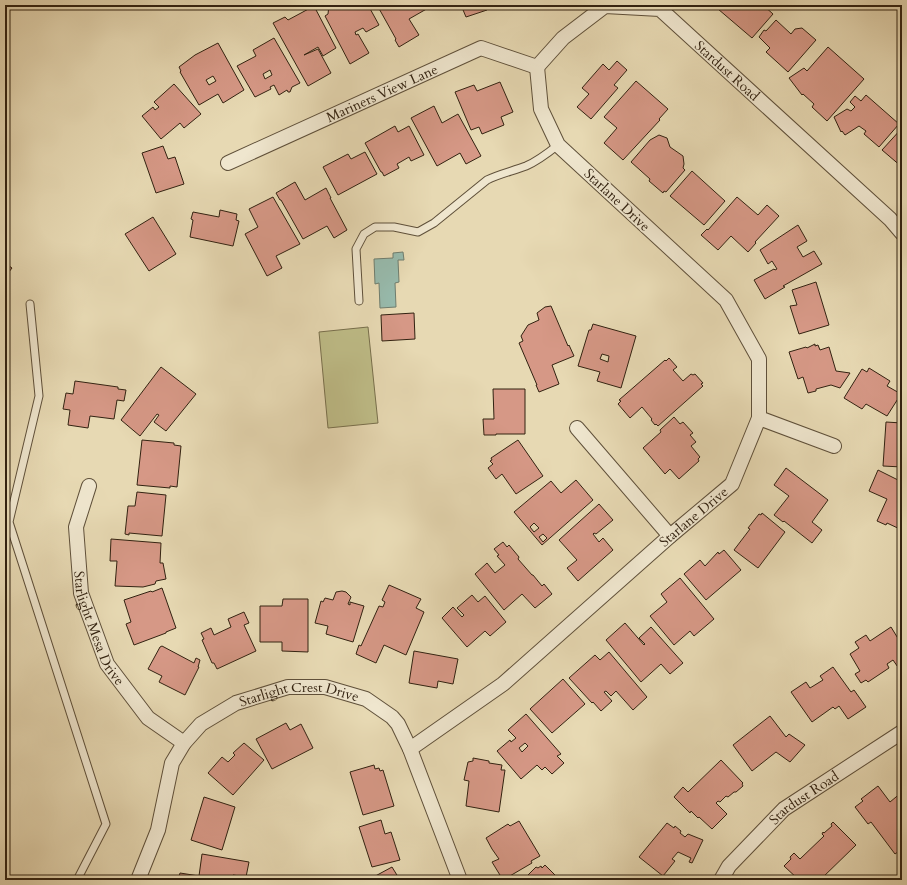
<svg xmlns="http://www.w3.org/2000/svg" width="907" height="885" font-family="Cardo,serif">
<style>
.green{fill:#bebc87;stroke:#786f4c}
.water{fill:#97baac;stroke:#6f7d6e}
.building{fill:#d69886;stroke:#322211;fill-rule:evenodd}
.lines{fill:none;stroke-linecap:round;stroke-linejoin:round}
.lane-casing{stroke:#5f503a;stroke-width:9}
.street-casing{stroke:#5f503a;stroke-width:16}
.lane{stroke:#efe6ce;stroke-width:7}
.street{stroke:#efe6ce;stroke-width:14}
.labels{text-anchor:middle;dominant-baseline:central;stroke-width:3.5;stroke-linejoin:round;paint-order:stroke}
.street-label{font-size:14px;fill:#322211;stroke:#efe6ce}
</style>
<rect width="100%" height="100%" fill="#e7d9b3"/>
<filter id="stains"><feTurbulence type="fractalNoise" baseFrequency=".005" numOctaves="4"/><feColorMatrix values="0 0 0 0 .2 0 0 0 0 .09 0 0 0 0 .02 0 0 0 .5 -.17"/></filter>
<radialGradient id="worn" r=".72"><stop offset=".6" stop-color="#630" stop-opacity="0"/><stop offset="1" stop-color="#630" stop-opacity=".3"/></radialGradient>
<path class="green" d="M368,327L378,423L328,428L319,332Z"/>
<path class="water" d="M403,252L404,260H398L399,282L395,283L396,307L380,308L379,283L375,284L374,259L393,258V253Z"/>
<path class="building" d="M329,5H368L379,25L366,32L363,28L355,32L356,35L358,34L369,53L350,64L325,16L328,14Z
M377,5H429L430,7L409,19L419,35L399,47L395,40L396,39Z
M461,5H486L487,10L466,17Z
M492,5H506L494,9Z
M722,5H763L773,14L752,38L718,9Z
M314,6L336,48L323,56L318,47L304,55L318,49L331,73L308,86L273,23L285,17L288,20Z
M776,20L791,34L795,29L802,28L816,40L788,72L766,52L770,48L759,37L764,30L766,31Z
M274,38L300,83L292,87L290,92H288L287,90L279,95L274,85L270,87L271,89L255,97L237,66L256,56L253,50ZM270,70L272,75L265,79L263,74Z
M218,43L244,90L223,103L218,94L199,105L180,72L181,71L179,67L195,55ZM213,76L216,81L209,85L206,80Z
M828,47L864,79L827,121L812,107L814,104L803,94L802,95L789,78L804,68L807,71Z
M617,61L627,70L614,85L618,88L591,119L577,107L589,94L582,88L603,64L609,70Z
M636,81L668,109L659,119L660,120L623,160L604,143L617,128L604,117Z
M500,82L513,112L501,117L504,125L482,134L479,127L471,130L455,92L474,85L477,91Z
M174,84L201,114L184,128L180,123L161,139L142,116L153,107L155,110L159,107L154,102Z
M866,95L899,124L879,147L864,134L866,131L859,126L845,135L842,131L841,132L834,117L847,109L851,111L855,107L850,102L855,96L861,101Z
M434,106L442,123L458,114L481,156L466,164L460,153L437,166L411,118Z
M395,126L398,132L409,126L424,155L411,161L409,157L397,164L399,168L384,176L382,172H381L365,143Z
M902,128V167L882,150Z
M659,135L667,138L670,147L683,156L684,164L683,168L685,170L666,192L664,191L663,193L649,181L650,179L631,162L650,140Z
M163,146L168,159L175,157L184,184L156,193L142,153Z
M365,152L377,174L338,195L323,167L348,154L351,159Z
M692,171L725,201L704,225L670,196Z
M295,182L305,200L326,188L331,198H330L347,230L334,238L327,226L303,239L281,200H280L276,193Z
M273,197L300,244L276,256L282,268L267,276L245,234L258,227L249,209Z
M737,197L758,215L767,205L779,216L755,242L756,243L748,252L731,236L718,250L701,235L707,229L708,230Z
M220,210L237,214L236,220L239,221L233,246L190,237L193,220L191,219L193,212L219,217Z
M153,217L176,254L149,271L125,234Z
M798,225L807,241L797,247L803,257L814,251L822,264L783,286L785,287L765,299L754,280L774,269L775,270L777,269L772,261L768,264L760,250Z
M5,263L12,268L5,277Z
M816,282L829,325L799,334L790,306L797,305L792,290Z
M551,306L568,346L569,345L574,356L552,365L559,384L539,392L536,385H537L519,343L523,341L521,336L528,325L539,320L537,313L545,307Z
M414,313L415,339L382,341L381,315Z
M593,324L636,336L621,388L597,381L600,372L578,366L589,330H591ZM602,354L609,356L608,362L600,359Z
M815,344V346L818,345L820,350L829,347L836,371L850,373L840,388L831,385L816,389V391L808,393L803,377L798,379L789,352L806,347L807,348Z
M669,358L677,367L673,370L683,381L691,374L693,375L695,374L703,383L701,384L703,386L658,426L656,424L655,425L651,420L652,419L642,407L630,418L618,404L621,401L619,400L665,360L666,361Z
M161,367L196,394L166,431L154,422L159,415L157,414L140,436L121,420Z
M869,368L890,381L887,386L901,394L887,416L866,404L862,409L844,398L862,369L867,372Z
M75,381L118,387V389L126,390L124,401L117,400L114,419L90,416L88,428L68,425L70,410L63,409L66,393L73,394Z
M493,389H525V434H496V435H484L483,419H494Z
M674,417L680,424L683,422L693,433L690,435L696,442L691,446L700,457L698,459L699,461L679,479L670,469L665,474L643,448L661,432L660,430Z
M886,422L902,423V467L883,466Z
M142,440L174,443V445L181,446L177,487L170,486V488L137,485Z
M518,440L543,476L516,494L502,474L496,479L488,468L493,464L490,461L492,460L491,458Z
M786,468L828,500L812,522L822,530L812,543L784,521L783,522L774,515L789,496L774,485Z
M878,470L902,482V530L887,523L886,525L877,521L887,499L869,491Z
M576,480L593,500L542,545L514,512L551,481L561,493ZM534,523L539,528L534,532L530,527ZM543,534L547,538L543,542L539,537Z
M137,492L166,495L162,536L129,533V535L125,534L128,506H135Z
M599,504L613,520L596,534L594,533L593,534L599,542L603,538L613,550L578,581L567,568L577,560L559,540Z
M762,513L785,532L758,568L734,550L750,529L748,528L759,514L761,515Z
M111,539L161,543L160,563H163L166,579L156,581L155,584L143,587L115,586L117,561H110Z
M503,542L507,547L509,545L519,557L518,559L532,575H533L542,586L544,584L552,594L535,608L522,594L504,610L475,574L487,563L495,573L505,565L497,556L499,555L494,549Z
M724,550L741,570L706,600L684,574L700,560L705,566L718,552L719,554Z
M680,578L714,619L694,636L690,631L674,645L650,616L667,602L661,594Z
M389,585L421,599L416,608L424,612L406,655L384,645L376,663L356,654L359,645L361,646L379,606L383,607L385,602L382,600Z
M162,588L176,628L166,632V633L134,645L126,624L131,622L124,600L151,591L152,592Z
M342,591L346,592L351,597L348,604L350,605V602L364,606L353,642L326,634L328,626L315,623L321,601L323,602L325,598L333,600L336,592Z
M472,595L478,602L485,596L506,622L490,636L485,631L467,647L442,618L453,607L462,617L464,615L457,608Z
M283,599H308V652L282,651V642H260V606H282Z
M244,612L249,623L244,625L256,651L217,669L214,663H212L202,640L204,639L201,633L211,628L214,635L231,627L228,619Z
M625,623L644,645L645,644L639,638L651,627L683,663L670,674L661,664L641,682L606,640Z
M891,627L902,645V673L893,660L887,664L889,668L868,682L866,680L861,683L855,674L860,671L850,654L859,648L855,642L866,635L870,641Z
M162,646L194,663L196,658L200,660L198,667H199L185,695L159,682L162,676L148,669L160,647Z
M414,651L458,659L453,684L438,681L437,688L409,683Z
M609,652L647,697L633,710L616,691L611,696L606,691L604,692L612,701L601,711L593,702L592,703L569,678L595,655L600,660Z
M833,667L851,692L854,690L866,707L848,719L839,706L835,709L833,707L812,722L791,692L806,682L810,688L823,680L820,676Z
M563,679L585,704L552,733L530,709Z
M526,714L561,754L557,756L564,763L552,774L545,767L542,770L537,765L521,779L497,751L510,740L511,742L516,738L508,730ZM525,743L528,746L522,752L519,748Z
M770,716L786,737L789,734L805,745L790,762L776,752L752,771L733,745Z
M286,723L290,730L301,724L313,748L272,769L256,739Z
M244,743L264,760L233,795L208,773L222,757L228,762L235,755L233,753Z
M473,758L489,761V763L502,765L501,770H505L499,812L466,806L469,781L464,780L468,762L473,761Z
M721,760L743,783L742,784L743,786L736,792H734L728,797L726,796L720,802L718,801L716,803L727,814L712,829L699,817L698,818L691,811L690,813L674,797L683,787L688,792Z
M374,765L375,769L379,768L380,771L383,770L394,806L363,815L350,772Z
M878,786L890,802L902,792V849L895,854L871,822L868,824L855,807L863,801L861,799Z
M204,797L235,807L222,850L191,840Z
M381,820L385,834L391,832L400,860L372,867L359,827Z
M519,821L540,856L531,861L532,863L503,880L492,862L499,859L492,849L486,838L508,824L510,826Z
M833,822L856,845L820,880H799L784,866L791,859L790,857L794,853L800,859L824,836L822,834L823,832L824,833L832,826L831,824Z
M667,823L674,828L675,826L681,831L680,833L685,837L688,834L703,840L692,863L689,862L691,858L678,852L672,859L675,861L663,876L639,857Z
M202,854L249,862L246,877L233,875L232,880H178L180,873L199,876Z
M545,865L560,880H523L536,867L538,868L541,866L542,868Z
M392,867L400,880H368Z"/>
<g class="lines">
<defs>
<path id="lane" d="M359,301L356,249L364,234L375,227H394L418,232L434,223L487,180C499,174 513,171 526,166C538,161 548,153 558,145
M30,304L39,396L9,522L106,824L77,880"/>
<g id="street">
<path id="s1" d="M537,67L563,38L605,6L660,9L890,219L902,233"/>
<path id="s2" d="M228,163L481,48L537,67"/>
<path d="M759,418L834,446"/>
<path d="M577,428L670,536"/>
<path id="s3" d="M89,486L76,527L81,593L107,664L148,718L184,743"/>
<path id="s4" d="M410,749L503,684L670,536L732,484L759,418V359L726,300L558,145L541,109L537,67"/>
<path id="s5" d="M138,880L158,830L172,763L184,743L201,724L236,703L288,687H325L366,699L392,717L398,724L410,749L460,880"/>
<path id="s6" d="M721,880L729,866L784,809L902,732"/>
</g>
</defs>
<use href="#lane" class="lane-casing"/>
<use href="#street" class="street-casing"/>
<use href="#lane" class="lane"/>
<use href="#street" class="street"/>
</g>
<g class="labels">
<g class="street-label">
<text stroke="none"><textPath href="#s1" startOffset="238">Stardust Road</textPath></text>
<text stroke="none"><textPath href="#s2" startOffset="169">Mariners View Lane</textPath></text>
<text transform="translate(617 200) rotate(43)">Starlane Drive</text>
<text stroke="none"><textPath href="#s4" startOffset="367">Starlane Drive</textPath></text>
<text stroke="none"><textPath href="#s3" startOffset="148">Starlight Mesa Drive</textPath></text>
<text stroke="none"><textPath href="#s5" startOffset="277">Starlight Crest Drive</textPath></text>
<text stroke="none"><textPath href="#s6" startOffset="118">Stardust Road</textPath></text>
</g>
</g>
<rect width="907" height="885" fill="none" stroke="#e7d9b3" stroke-width="20"/>
<rect x="6" y="6" width="895" height="873" fill="none" stroke="#322211" stroke-width="2"/>
<rect x="10" y="10" width="887" height="865" fill="none" stroke="#322211"/>
<rect width="100%" height="100%" filter="url(#stains)"/>
<rect width="100%" height="100%" fill="url(#worn)"/>
</svg>
